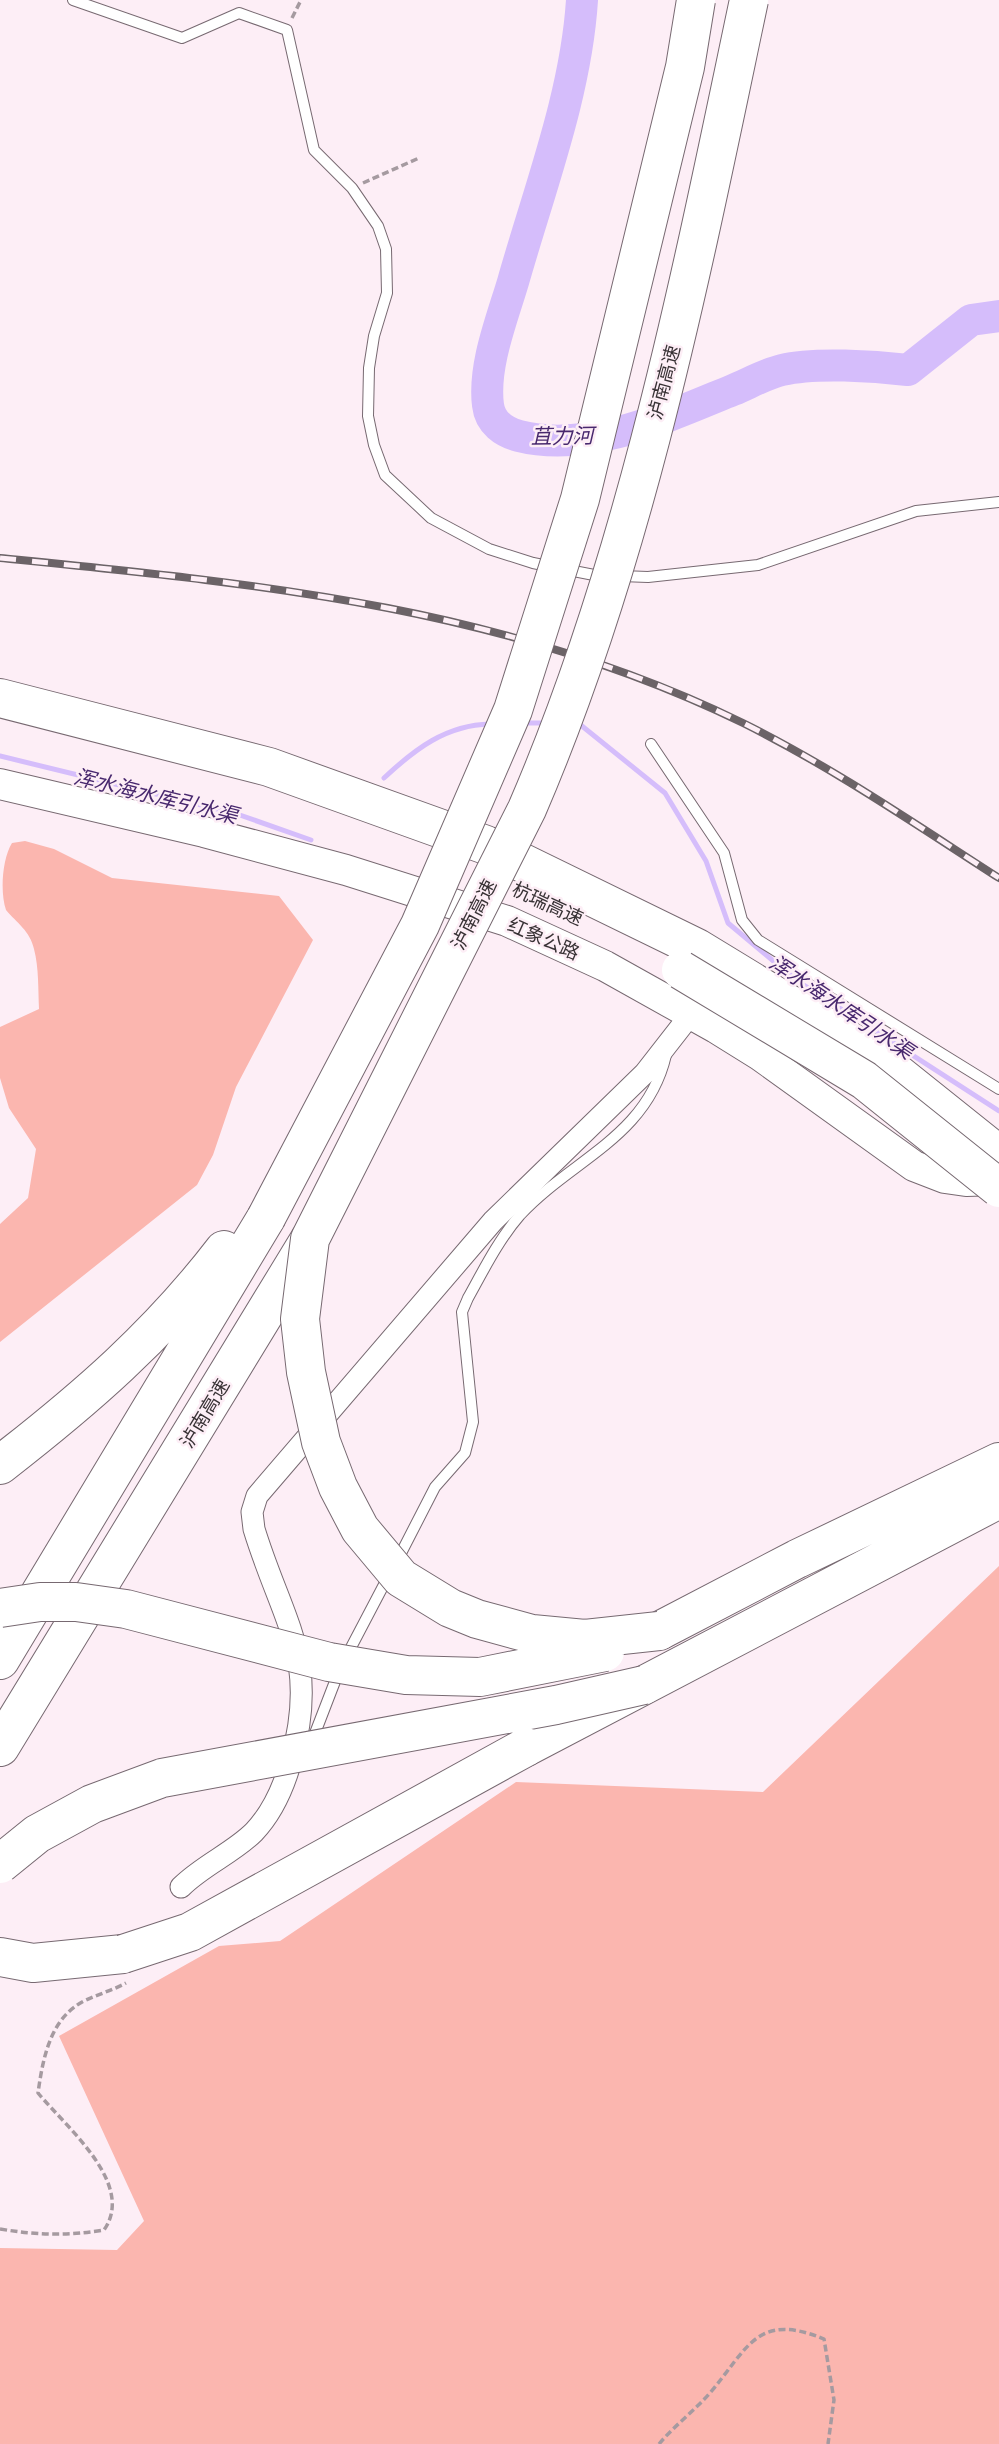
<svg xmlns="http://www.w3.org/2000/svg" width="999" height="2444" font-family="'Exo 2','Noto Sans SC',sans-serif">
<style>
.green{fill:#fbb6af}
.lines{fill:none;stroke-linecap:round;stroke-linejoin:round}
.stream{stroke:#d5bdfb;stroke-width:5}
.river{stroke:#d5bdfb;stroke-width:32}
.lane-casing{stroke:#776971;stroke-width:12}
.street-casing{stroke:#776971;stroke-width:23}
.secondary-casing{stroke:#776971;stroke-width:32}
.highway-casing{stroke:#776971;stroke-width:40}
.path{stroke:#a59aa0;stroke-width:3.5;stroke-dasharray:7 3.5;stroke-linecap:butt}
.lane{stroke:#fff;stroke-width:10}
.street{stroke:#fff;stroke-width:21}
.secondary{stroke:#fff;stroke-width:30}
.highway{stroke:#fff;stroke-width:38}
.rail-casing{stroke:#6b6367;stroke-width:8}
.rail{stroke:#fdeef6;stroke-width:5;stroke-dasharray:16;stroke-linecap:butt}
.highway-bridge-casing{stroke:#776971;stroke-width:40;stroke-linecap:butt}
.highway-bridge{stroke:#fff;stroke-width:38}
.labels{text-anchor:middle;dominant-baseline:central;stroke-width:5;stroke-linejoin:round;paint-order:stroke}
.street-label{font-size:19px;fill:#383235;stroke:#fdeef6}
.water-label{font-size:21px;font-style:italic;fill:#48286e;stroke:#fdeef6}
</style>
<rect width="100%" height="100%" fill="#fdeef6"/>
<path class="green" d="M25,841L54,849L112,878L279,896L313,940L236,1087L213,1155L197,1185L0,1342V1224L28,1198L36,1149L9,1108L0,1078V1027L39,1009C38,990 39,968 34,949C30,931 17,923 6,910C0,893 2,859 12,843Z
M999,1566V2444H0V2248L117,2250L144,2221L59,2036L219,1946L280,1941L516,1782L763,1792Z"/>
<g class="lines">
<path class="stream" d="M577,722L665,793L706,861L728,923L796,980L999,1111
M521,723H546
M0,756L234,813L311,840
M384,778C415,749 446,725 490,724"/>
<path class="river" d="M582,0C576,95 539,190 513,282C502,319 483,366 488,405C490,423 504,432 519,436C589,454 669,416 733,390C748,384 765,374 782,370C814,362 875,366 908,370L971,320L999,316"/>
<defs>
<path id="lane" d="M73,0L182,38L239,13L287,30L314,150L352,188L378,226L386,249L387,293L374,336L369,368L368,416L374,445L385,475L431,518L489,549L533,563L594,575L648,577L758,565L916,511L999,502
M651,744L724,853L742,920L758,940L999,1089
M397,1561L435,1487L465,1453L473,1422L462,1312L468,1298C483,1271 499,1239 520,1215C572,1159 647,1137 666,1055
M346,1657L389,1575
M312,1741L339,1671"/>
<path id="street" d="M181,1887C203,1865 233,1853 254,1832C272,1813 284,1786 291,1761C320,1658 282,1621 254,1529L252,1512L257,1496L493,1221L645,1073L691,1014"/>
<path id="secondary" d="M0,784L204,832L346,870L507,921L605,966L716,1028L761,1056L914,1166L945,1178L966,1181L999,1180"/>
<path id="highway" d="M0,698L269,767L486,845L697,948L879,1059L999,1155
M0,1465C85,1399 158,1336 224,1250
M659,1631L797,1559L999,1462
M0,1660L266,1218
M0,1747L310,1239
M526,1747L999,1499
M0,1957L33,1963L123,1954"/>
</defs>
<use href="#lane" class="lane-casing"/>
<use href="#street" class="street-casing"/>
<use href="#secondary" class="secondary-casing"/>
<use href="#highway" class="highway-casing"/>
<path class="path" d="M292,18L301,0
M363,183L419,158
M0,2229C36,2235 68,2236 104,2230C136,2184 67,2128 38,2093C43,2058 50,2017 86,2000C99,1994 113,1990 126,1983
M659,2444C674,2426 693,2412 709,2394C748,2349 756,2311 824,2339L834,2400L828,2444"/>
<use href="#lane" class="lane"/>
<use href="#street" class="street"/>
<use href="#secondary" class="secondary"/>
<use href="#highway" class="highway"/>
<defs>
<path id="rail" d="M0,558C260,584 503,606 743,723C832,767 915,824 999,878"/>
</defs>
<use href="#rail" class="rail-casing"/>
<use href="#rail" class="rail"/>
<defs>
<path id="highway-bridge" d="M681,970L864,1080L999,1188
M266,1218L420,925L513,710L580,499L685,67L696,0
M0,1608L40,1602H76L126,1609L329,1662L406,1675L480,1677L605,1652
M659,1631L585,1639L532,1634L477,1619L450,1608L401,1578L360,1529L338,1487L321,1442L306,1372L300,1319L310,1239L527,809C637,554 692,270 749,0
M0,1864L37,1834L92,1804L162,1778L556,1705L644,1685
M123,1954L190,1932L526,1747"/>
</defs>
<use href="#highway-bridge" class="highway-bridge-casing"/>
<use href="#highway-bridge" class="highway-bridge"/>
</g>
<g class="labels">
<g class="street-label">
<text transform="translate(663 382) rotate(-75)">泸南高速</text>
<text transform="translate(548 903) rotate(25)">杭瑞高速</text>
<text transform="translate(473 914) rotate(-63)">泸南高速</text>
<text transform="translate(544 938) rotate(24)">红象公路</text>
<text transform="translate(204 1413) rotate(-59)">泸南高速</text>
</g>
<g class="water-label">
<text transform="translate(562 435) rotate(-1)">苴力河</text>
<text transform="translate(156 795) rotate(14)">浑水海水库引水渠</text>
<text transform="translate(842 1006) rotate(34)">浑水海水库引水渠</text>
</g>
</g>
</svg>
